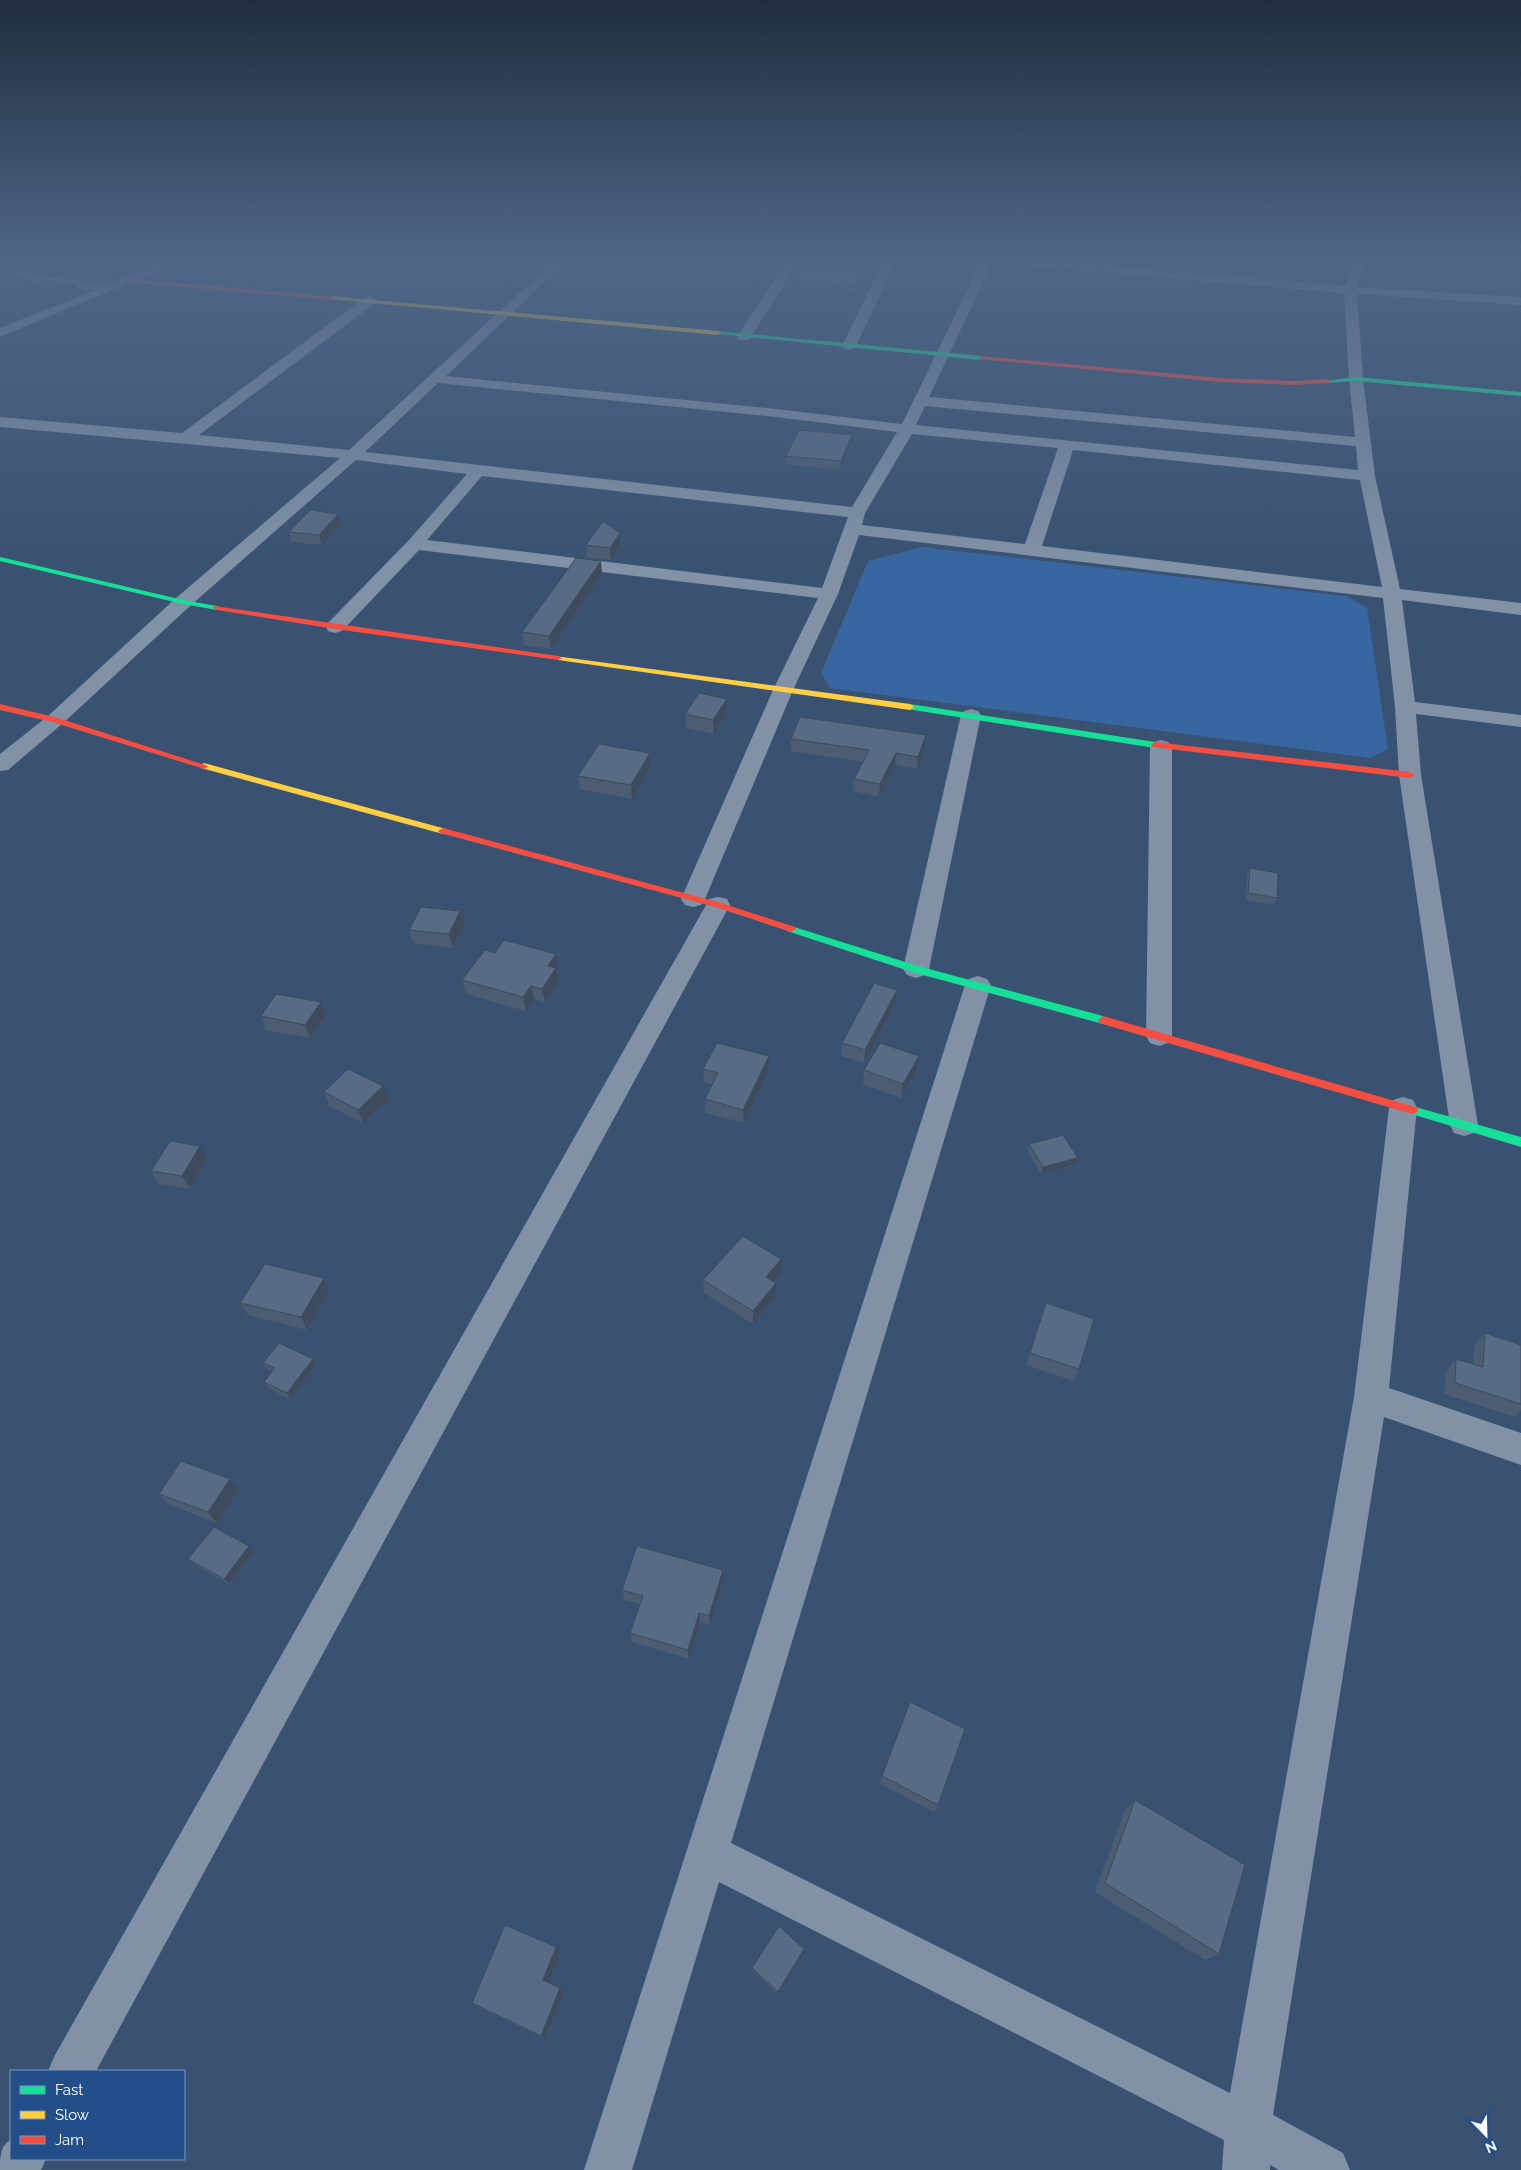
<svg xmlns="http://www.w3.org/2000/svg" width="1521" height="2170" font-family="Raleway,sans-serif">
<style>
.green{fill:#3766a0}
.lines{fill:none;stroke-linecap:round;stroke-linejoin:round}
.street{fill:#8192a7;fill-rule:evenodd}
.fast{fill:#16e098;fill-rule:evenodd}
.slow{fill:#ffcf43;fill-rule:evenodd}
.jam{fill:#f24e42;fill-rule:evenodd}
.wall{fill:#4c5c72}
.shaded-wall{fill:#3e4b5c}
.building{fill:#586b84;stroke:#3e4b5c}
</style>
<rect width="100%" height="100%" fill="#3a5272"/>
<path class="green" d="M922,547L1346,596L1367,608L1388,749L1370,758L830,688L821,673L868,561Z"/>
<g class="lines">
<path class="street" d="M31,258H55L53,261L25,267L19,263L21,260Z
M172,258H189L0,337V328L95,290L52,286L14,276L12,273L14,270L18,269L52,278L109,284Z
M387,258H426L433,262C427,268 393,264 387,258Z
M557,258H570L446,376L776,409L902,424L981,262L968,261L966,258H1017L1345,286L1356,258H1368L1357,287L1521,297V305L1357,294L1363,379L1375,476L1400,589L1521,603V615L1402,600L1415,702L1521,715V727L1416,714L1421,775L1478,1125L1474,1133L1464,1136L1454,1133L1450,1125L1399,775L1395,707L1383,598L859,535L838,594L793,690L705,899L701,905L693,907L685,905L681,899L773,690L818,598L419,550L342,631L335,633L328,631L326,627L328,623L409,540L467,474L356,460L190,606L62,724L8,770L0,771V754L48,716L176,598L340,458L0,427V417L182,433L365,297L370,296L376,300L375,303L199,435L349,450ZM992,263L1344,293L1349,379L1355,437L929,397ZM438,383L776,417L897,432L852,507L365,452ZM925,406L1356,446L1358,470L916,425ZM912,434L1058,448L1025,544L862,525L865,513ZM1073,450L1360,480L1382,587L1042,546ZM482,476L848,517L822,588L427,540Z
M789,258H801L749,340H739L737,337Z
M885,258H897L856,346L849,350L844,349L842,346Z
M971,709L978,711L981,715L929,969L925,975L916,978L907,975L903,969L961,715L964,711Z
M1161,740L1168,742L1172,746V1036L1168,1043L1159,1046L1150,1043L1146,1036L1150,746L1154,742Z
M718,897L727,899L730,905L96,2071H48L55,2055L706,905L709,899Z
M978,976L987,979L991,985L731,1843L1230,2093L1354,1397L1389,1108L1393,1100L1403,1097L1413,1100L1417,1108L1389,1388L1521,1433V1465L1384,1417L1273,2115L1343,2153L1350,2170H1279L1270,2165V2170H1222L1224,2140L719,1882L632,2170H584L965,985L969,979Z
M11,2140V2159H46L41,2170H0C0,2158 0,2145 11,2140Z"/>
<path class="fast" d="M718,331L981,356L984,358L981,360L716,334Z
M1356,377L1521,392V396L1356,381L1328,383L1325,381Z
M0,557L183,600L217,606L221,608L217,610L183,604L0,561Z
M910,704L1155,742L1159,745L1155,748L907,709L906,707Z
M791,926L918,966L1103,1016L1108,1020L1103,1024L912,972L787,931L786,929Z
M1412,1106L1521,1137V1147L1408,1113L1406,1110L1408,1107Z"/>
<path class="slow" d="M329,296L718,331L721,333L718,335L327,299Z
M555,656L910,704L914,707L910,710L558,660L554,658Z
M204,763L446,829L448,831L443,834L201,768L200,766Z"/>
<path class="jam" d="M128,279L329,296L332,298L329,300L126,282Z
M981,356L1220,378L1295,381L1328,379L1331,381L1328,383L1295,385L1220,382L979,359Z
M214,606L558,656L562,658L558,660L335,629L217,610L213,608Z
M0,704L58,718L208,766L204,769L201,768L52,722L0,710Z
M1155,742L1410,772L1414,775L1410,778L1152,747L1151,745Z
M443,828L721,903L795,927L796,929L791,932L715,907L440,833L438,831Z
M1103,1016L1412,1106L1416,1107L1418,1110L1416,1113L1412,1114L1099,1023L1098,1020Z"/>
</g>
<path class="wall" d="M79,258H104L103,260L129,263L130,273L109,282L52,276L37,272L35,267L76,263Z
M771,258L768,287L756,286V280Z
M800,258H873L855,291L793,285L790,289H784V283Z
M38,280L77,285L79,290L50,296L40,285Z
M852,435V443L840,470L785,464L786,456Z
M340,524L322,545L292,542L289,532Z
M620,533L621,545L611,560L587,558L586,545Z
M602,574L551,649L524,645L522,632Z
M727,699V712L714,734L686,728L685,714Z
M926,735L925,747L917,769L895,765L879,797L853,791L854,779L863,762L791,751V739Z
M651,766L632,799L580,789L578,776Z
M1250,868L1277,898L1274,905L1246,900L1247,875Z
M464,925L453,948L413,943L409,930Z
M495,953L556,954L559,968L557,970L559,982L545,1002L534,999L526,1011L466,994L462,980Z
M895,1004L864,1063L841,1056L842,1043Z
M261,1016H326L310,1038L266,1030Z
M703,1069H769L744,1123L705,1113V1099L712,1085L704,1082Z
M864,1070H917L901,1098L863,1084Z
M383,1086L388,1099L363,1123L329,1106L324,1092Z
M1029,1144L1078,1158L1076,1164L1041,1174L1028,1151Z
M207,1159L190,1189L159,1184L151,1171Z
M781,1259V1272L773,1281L776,1283V1296L753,1324L704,1293L703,1280Z
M324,1278L330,1290L307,1330L248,1315L240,1303Z
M1046,1303L1079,1369L1074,1381L1026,1365Z
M1485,1333L1521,1345V1410L1514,1417L1444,1394L1446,1371L1456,1359L1474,1364V1346Z
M313,1359L316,1365L290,1399L268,1388L264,1382L273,1372L267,1369L263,1363Z
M238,1490L217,1523L168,1504L159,1494Z
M249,1546L253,1552L229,1584L193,1564L188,1559Z
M723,1570V1580L710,1625L700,1622L689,1659L632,1642L630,1633L640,1604L624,1600L622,1590Z
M882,1776L938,1805L934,1812L880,1784Z
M1135,1800L1219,1954L1205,1960L1095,1892L1125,1810Z
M560,1952L548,1983L560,1988L564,1992L545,2039L478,2007L472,2003Z
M804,1952L778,1994L752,1970V1968Z"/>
<path class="shaded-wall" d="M127,258L130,273L109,282L107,277Z
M783,258H787L768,287V281Z
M871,258H873L855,291V286Z
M793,280V285L790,289V284Z
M77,285L79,290L50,296L48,290Z
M852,435V443L840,470L841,461Z
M338,514L340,524L322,545L319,535Z
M620,533L621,545L611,560L610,548Z
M601,561L602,574L551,649L549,636Z
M727,699V712L714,734L713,720Z
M926,735L925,747L917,769L918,757Z
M650,753L651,766L632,799L631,785Z
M896,753L895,765L879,797L880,784Z
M460,911L464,925L453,948L449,934Z
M556,954L559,968L557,970L559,982L545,1002L542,989L548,966Z
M531,986L534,999L526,1011L523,997Z
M897,990L895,1004L864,1063L865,1050Z
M321,1002L326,1016L310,1038L305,1025Z
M769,1056V1069L744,1123L743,1110Z
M919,1056L917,1070L901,1098L903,1084Z
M383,1086L388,1099L363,1123L358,1110Z
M200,1146L207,1159L190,1189L182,1176Z
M1078,1158L1076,1164L1041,1174L1043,1167Z
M781,1259V1272L766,1290V1277Z
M324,1278L330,1290L307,1330L301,1317Z
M776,1283V1296L753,1324V1311Z
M313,1359L316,1365L290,1399L287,1393Z
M230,1479L238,1490L217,1523L208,1512Z
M249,1546L253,1552L229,1584L224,1579Z
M723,1570V1580L710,1625L709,1616Z
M699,1613L700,1622L689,1659L688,1650Z
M556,1947L560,1952L548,1985L543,1980Z
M804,1949V1952L778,1994V1992Z
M560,1988L564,1992L545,2039L541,2036Z"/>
<path class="building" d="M79,258H100V260L127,258L129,268L107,277L50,271L35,267L76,263Z
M771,258H783L768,281L756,280Z
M800,258H871L855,286L793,280L790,284L784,283Z
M38,280L77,285L48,290Z
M799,430L852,435L841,461L786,456Z
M310,510L338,514L319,535L289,532Z
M603,521L620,533L610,548L586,545Z
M576,558L601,561L549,636L522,632Z
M699,693L727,699L713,720L685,714Z
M800,717L926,735L918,757L896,753L880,784L854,779L869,750L791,739Z
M599,744L650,753L631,785L578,776Z
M1250,868L1278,873L1277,898L1248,893Z
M421,907L460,911L449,934L409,930Z
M504,940L556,954L548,966L556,968L542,989L531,986L523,997L462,980L485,950L495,953Z
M874,983L897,990L865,1050L842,1043Z
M276,994L321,1002L305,1025L261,1016Z
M717,1043L769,1056L743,1110L705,1099L718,1073L703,1069Z
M880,1043L919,1056L903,1084L864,1070Z
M348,1069L383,1086L358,1110L324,1092Z
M1063,1135L1078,1158L1043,1167L1029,1144Z
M170,1141L200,1146L182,1176L151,1171Z
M743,1236L781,1259L766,1277L776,1283L753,1311L703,1280Z
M265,1264L324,1278L301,1317L240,1303Z
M1046,1303L1094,1319L1079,1369L1030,1353Z
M1485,1333L1521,1345V1404L1455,1383L1456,1359L1483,1367Z
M279,1343L313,1359L287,1393L264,1382L275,1368L263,1363Z
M181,1461L230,1479L208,1512L159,1494Z
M214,1527L249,1546L224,1579L188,1559Z
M637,1546L723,1570L709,1616L699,1613L688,1650L630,1633L643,1596L622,1590Z
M910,1702L965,1729L938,1805L882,1776Z
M1135,1800L1245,1865L1219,1954L1105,1883Z
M505,1925L556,1947L543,1980L560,1988L541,2036L472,2003Z
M779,1926L804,1949L778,1992L752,1968Z"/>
<linearGradient id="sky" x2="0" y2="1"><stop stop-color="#202d3f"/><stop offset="0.46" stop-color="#4f6687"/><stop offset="1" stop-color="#4f6687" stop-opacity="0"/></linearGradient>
<rect width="1521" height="562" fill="url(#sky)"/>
<rect x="10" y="2070" width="175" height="90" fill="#224f8a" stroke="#7a95b9"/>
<rect x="20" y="2086" width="25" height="8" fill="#16e098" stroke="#7a95b9"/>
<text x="55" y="2095" font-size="15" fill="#ffffff">Fast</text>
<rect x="20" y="2111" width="25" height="8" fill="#ffcf43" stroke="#7a95b9"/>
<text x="55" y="2120" font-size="15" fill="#ffffff">Slow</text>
<rect x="20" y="2136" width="25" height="8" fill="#f24e42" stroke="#7a95b9"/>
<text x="55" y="2145" font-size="15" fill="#ffffff">Jam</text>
<g transform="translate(1486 2135) rotate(157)" stroke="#224f8a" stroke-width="4" paint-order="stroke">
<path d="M0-4L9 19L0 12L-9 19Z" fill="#ffffff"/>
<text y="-8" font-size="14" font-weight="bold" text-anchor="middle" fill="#ffffff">N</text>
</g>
</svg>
